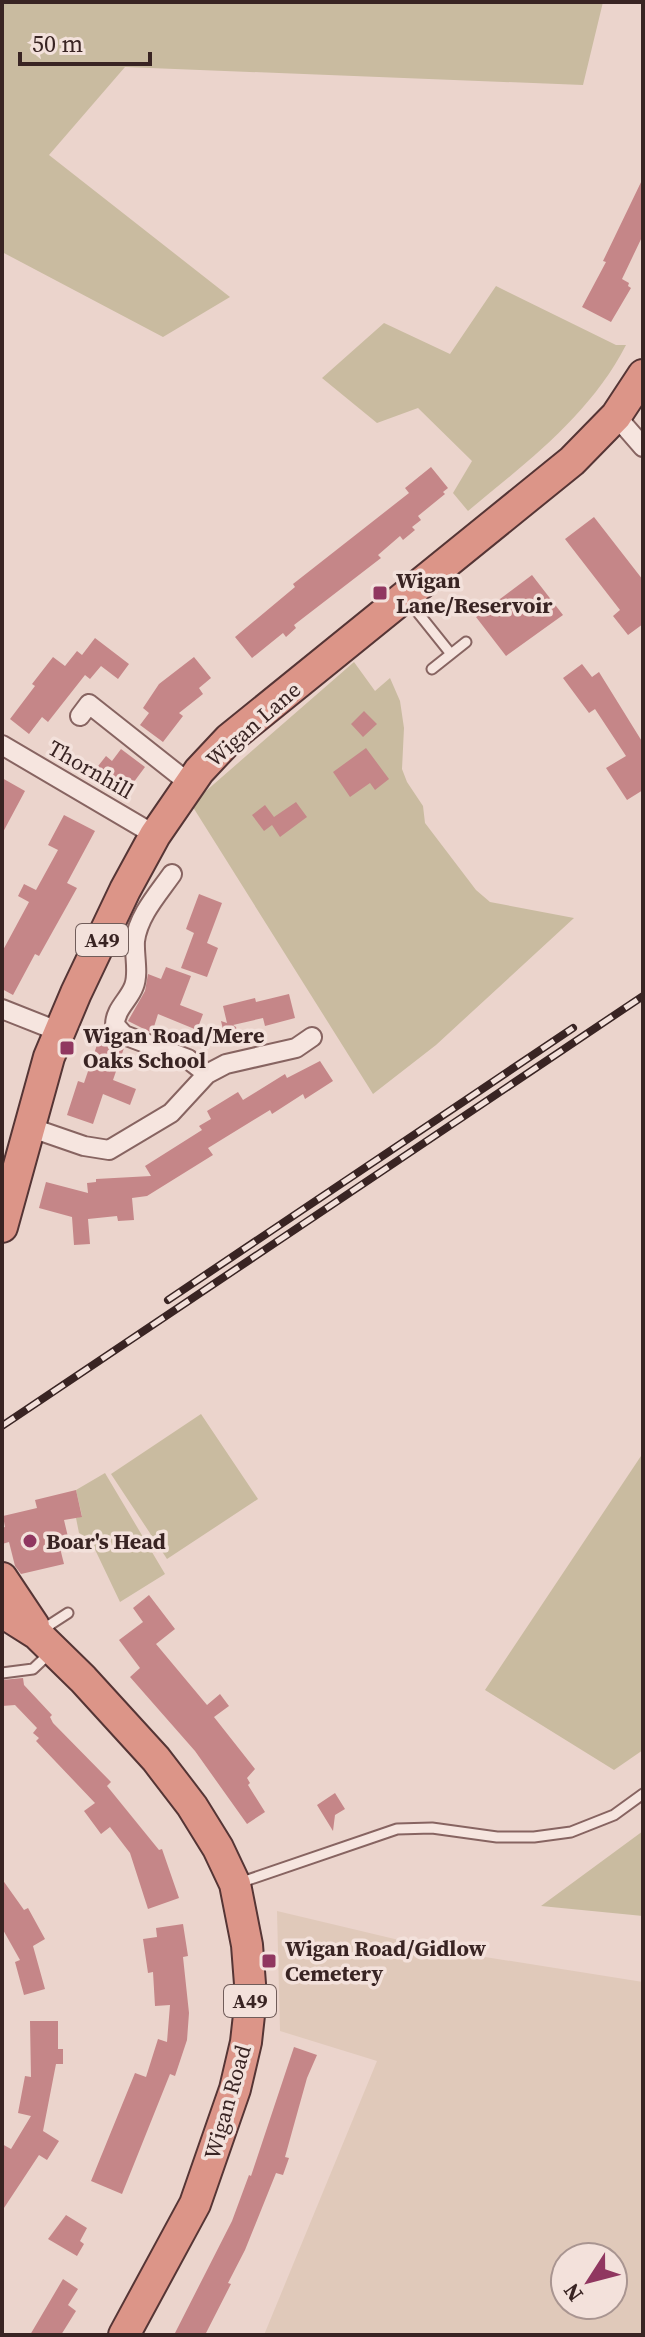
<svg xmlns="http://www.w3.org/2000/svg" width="645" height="2337" font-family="'Source Serif 4',serif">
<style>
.farmland{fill:#e0c9ba;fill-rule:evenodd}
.green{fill:#c9bba0}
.building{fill:#c58688}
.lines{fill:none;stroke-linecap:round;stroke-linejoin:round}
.service-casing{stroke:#876461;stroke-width:13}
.minor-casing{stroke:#876461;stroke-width:22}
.trunk-casing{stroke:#553535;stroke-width:34}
.service{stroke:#f6e5df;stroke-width:9}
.minor{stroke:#f6e5df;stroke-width:18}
.trunk{stroke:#dc9588;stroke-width:30}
.rail-casing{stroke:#392423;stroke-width:8}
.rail{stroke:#f3e1db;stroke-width:5;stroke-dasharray:15;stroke-linecap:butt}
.poi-dot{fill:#903760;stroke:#f3e1db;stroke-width:3}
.labels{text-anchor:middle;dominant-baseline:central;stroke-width:7;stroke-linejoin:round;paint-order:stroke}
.shield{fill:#f3e1db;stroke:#715d5a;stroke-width:2}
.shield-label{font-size:20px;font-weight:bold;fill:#392423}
.poi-label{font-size:22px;font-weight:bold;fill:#392423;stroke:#f3e1db;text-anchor:start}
.street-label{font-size:22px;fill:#392423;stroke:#f3e1db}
</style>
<rect width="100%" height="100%" fill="#ebd4cc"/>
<path class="farmland" d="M277,1911L441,1950L643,1982V2335H264L377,2061L280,2031ZM565,2257H613V2305H565Z"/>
<path class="green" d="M2,2H603L583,85L125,67L49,155L230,297L163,337L2,252Z
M496,286L616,345H626C590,415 527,462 468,511L453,493L472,461L418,408L377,423L322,378L384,323L450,354Z
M354,662L375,691L390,678L400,701L404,728L402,769L407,782L423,806L425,823L476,890L490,902L574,918L436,1045L373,1094L191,804Z
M201,1414L258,1499L167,1559L111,1474Z
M643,1453V1750L614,1770L485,1690Z
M105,1473L165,1574L120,1602L90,1539L79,1533L76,1518L82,1516L76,1490Z
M643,1831V1916L541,1906Z"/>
<path class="building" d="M643,178V235L622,279L629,283L628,286L631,288L611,322L582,307L606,262L603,261Z
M431,467L448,488L443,492L445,494L418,516L421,520L412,527L415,530L403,540L400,536L378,555L381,558L294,625L296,628L286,637L283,633L252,658L235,637L295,587L293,584L409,493L405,488Z
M594,517L643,580V624L628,635L613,616L620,610L565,539Z
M532,575L563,615L506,656L476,617Z
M95,638L129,664L118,679L101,666L90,679L85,675L48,722L42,717L29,734L10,719L35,686L32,684L53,657L65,666L77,651L82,655Z
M194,657L211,678L199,688L203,694L179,713L183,716L163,742L140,725L149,713L143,708L159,684Z
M582,664L592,677L599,672L643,743V790L627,800L606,768L626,756L595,709L589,713L563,678Z
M364,711L377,724L363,737L351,724Z
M366,748L389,779L375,790L370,783L350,797L333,772Z
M121,749L145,767L125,794L95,770L106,756L112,761Z
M2,778L25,791L2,834Z
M296,802L307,817L280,837L272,825L264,831L252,815L265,805L274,817Z
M64,815L95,831L67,883L77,888L39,956L35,954L13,995L2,989V952L29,902L18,896L24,884L36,890L58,850L48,845Z
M199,894L222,903L207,943L218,948L207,977L181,968L194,933L186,929Z
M166,967L191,976L180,1005L203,1014L197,1030L158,1014L152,1033L128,1021L145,991L148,974L161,979Z
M289,994L295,1018L265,1026L263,1018L233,1025L236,1027L240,1042L227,1046L221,1021L227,1023L223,1006L255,998L256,1002Z
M99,1039L124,1048L113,1080L136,1089L130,1105L103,1094L93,1124L67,1115L78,1081L84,1083Z
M320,1061L333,1081L305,1099L303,1094L272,1114L270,1110L208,1148L213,1155L147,1196L132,1198L134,1220L118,1221L117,1216L88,1219L90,1244L74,1245L72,1217L39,1208L46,1182L88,1193L87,1183L96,1182V1179L151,1176L145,1166L202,1130L199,1126L211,1119L207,1111L238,1092L243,1100L285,1074L287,1078Z
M76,1490L82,1517L64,1520L68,1537L58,1540L64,1564L21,1574L15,1566L9,1542L2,1544V1528L5,1527L3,1516L37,1508L35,1500Z
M149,1595L175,1629L156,1644L207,1705L220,1694L229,1706L214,1717L255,1769L247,1778L250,1783L248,1785L265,1812L247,1824L195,1751L130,1677L140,1668L119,1640L143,1622L133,1608Z
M23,1678L24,1685L52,1715L50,1717L53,1723L111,1782L107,1786L159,1850L162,1849L179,1898L148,1909L130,1853L110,1827L101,1834L84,1811L95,1803L36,1741L39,1738L33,1733L37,1728L15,1705L2,1706V1680Z
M335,1793L345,1809L335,1815L333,1831L317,1805Z
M2,1879L24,1910L28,1908L45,1939L33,1946L45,1989L24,1995L15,1962L20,1960L2,1928Z
M183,1924L188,1956L183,1957L189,2013L187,2040L175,2076L170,2074L122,2194L91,2181L135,2073L146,2077L158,2039L167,2042L170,2005L155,2006L153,1972L148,1973L143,1939L157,1937L156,1928Z
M30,2021H58V2049H63V2064H56L43,2131L59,2141L47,2160L39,2155L2,2211V2144L11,2149L31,2116L18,2113L25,2076L31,2077Z
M294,2047L317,2055L307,2078L285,2157L289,2158L283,2175L276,2173L245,2250L228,2283L231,2284L205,2335H174L232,2221L249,2175L251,2176Z
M66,2215L87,2228L80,2241L84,2244L77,2256L48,2239Z
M63,2279L78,2289L68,2305L76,2311L61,2335H30Z"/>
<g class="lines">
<defs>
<path id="service" d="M407,599L451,654
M432,669L466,642
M42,1633L51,1624L68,1613
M2,1673L33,1669L51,1652
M239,1883L397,1829L432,1828L497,1837H534L571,1832L614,1815L643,1794"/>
<path id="minor" d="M616,416L643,447
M80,716L89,704L190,784
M2,745L155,835
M172,874C158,894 138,916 135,941C134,955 139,973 134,986C129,1000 115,1009 115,1025L124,1035L188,1059L207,1074
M2,1009L60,1032
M29,1127L84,1146L109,1150L171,1113L207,1074L226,1064L296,1048L312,1037"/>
<path id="trunk" d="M2,1227L49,1057L76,993L125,890L155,835L199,771L229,739L572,461L616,416L643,375
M2,1578L34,1626
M2,1612L37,1634L83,1679L156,1759L192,1806L218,1848L235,1884L247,1945L251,1997L246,2042L235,2089L195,2204L124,2335"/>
</defs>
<use href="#service" class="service-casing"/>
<use href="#minor" class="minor-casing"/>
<use href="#trunk" class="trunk-casing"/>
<use href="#service" class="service"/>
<use href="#minor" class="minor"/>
<use href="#trunk" class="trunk"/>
<defs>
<path id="rail" d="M168,1300L573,1028
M2,1426L643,996"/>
</defs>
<use href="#rail" class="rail-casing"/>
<use href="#rail" class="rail"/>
</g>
<g class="poi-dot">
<rect x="372" y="585" width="16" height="16" rx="4"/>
<rect x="59" y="1040" width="16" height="16" rx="4"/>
<circle cx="30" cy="1541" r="8"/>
<rect x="261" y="1953" width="16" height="16" rx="4"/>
</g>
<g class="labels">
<g class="shield">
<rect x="76" y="924" width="52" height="32" rx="6"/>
<rect x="224" y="1985" width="52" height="32" rx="6"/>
</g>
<g class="shield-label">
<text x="102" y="940">A49</text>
<text x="250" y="2001">A49</text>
</g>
<g class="poi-label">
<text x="396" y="580">Wigan<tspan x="396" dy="25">Lane/Reservoir</tspan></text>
<text x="83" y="1035">Wigan Road/Mere<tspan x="83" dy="25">Oaks School</tspan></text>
<text x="46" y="1541">Boar's Head</text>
<text x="285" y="1948">Wigan Road/Gidlow<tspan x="285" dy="25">Cemetery</tspan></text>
</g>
<g class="street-label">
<text transform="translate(253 724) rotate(-41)">Wigan Lane</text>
<text transform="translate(91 769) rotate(30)">Thornhill</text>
<text transform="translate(227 2102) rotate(-74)">Wigan Road</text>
</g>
</g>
<rect width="645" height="2337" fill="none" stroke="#392423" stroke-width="8"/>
<g transform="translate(589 2281) rotate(234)"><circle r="38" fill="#f3e1db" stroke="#a99591" stroke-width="2"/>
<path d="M0-6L14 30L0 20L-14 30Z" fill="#903760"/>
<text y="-12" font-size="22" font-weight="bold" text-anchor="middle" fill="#392423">N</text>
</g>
<path d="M20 52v12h130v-12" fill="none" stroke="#392423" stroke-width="4"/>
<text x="32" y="52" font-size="24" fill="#392423" stroke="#f3e1db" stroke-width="6" paint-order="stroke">50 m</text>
</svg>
